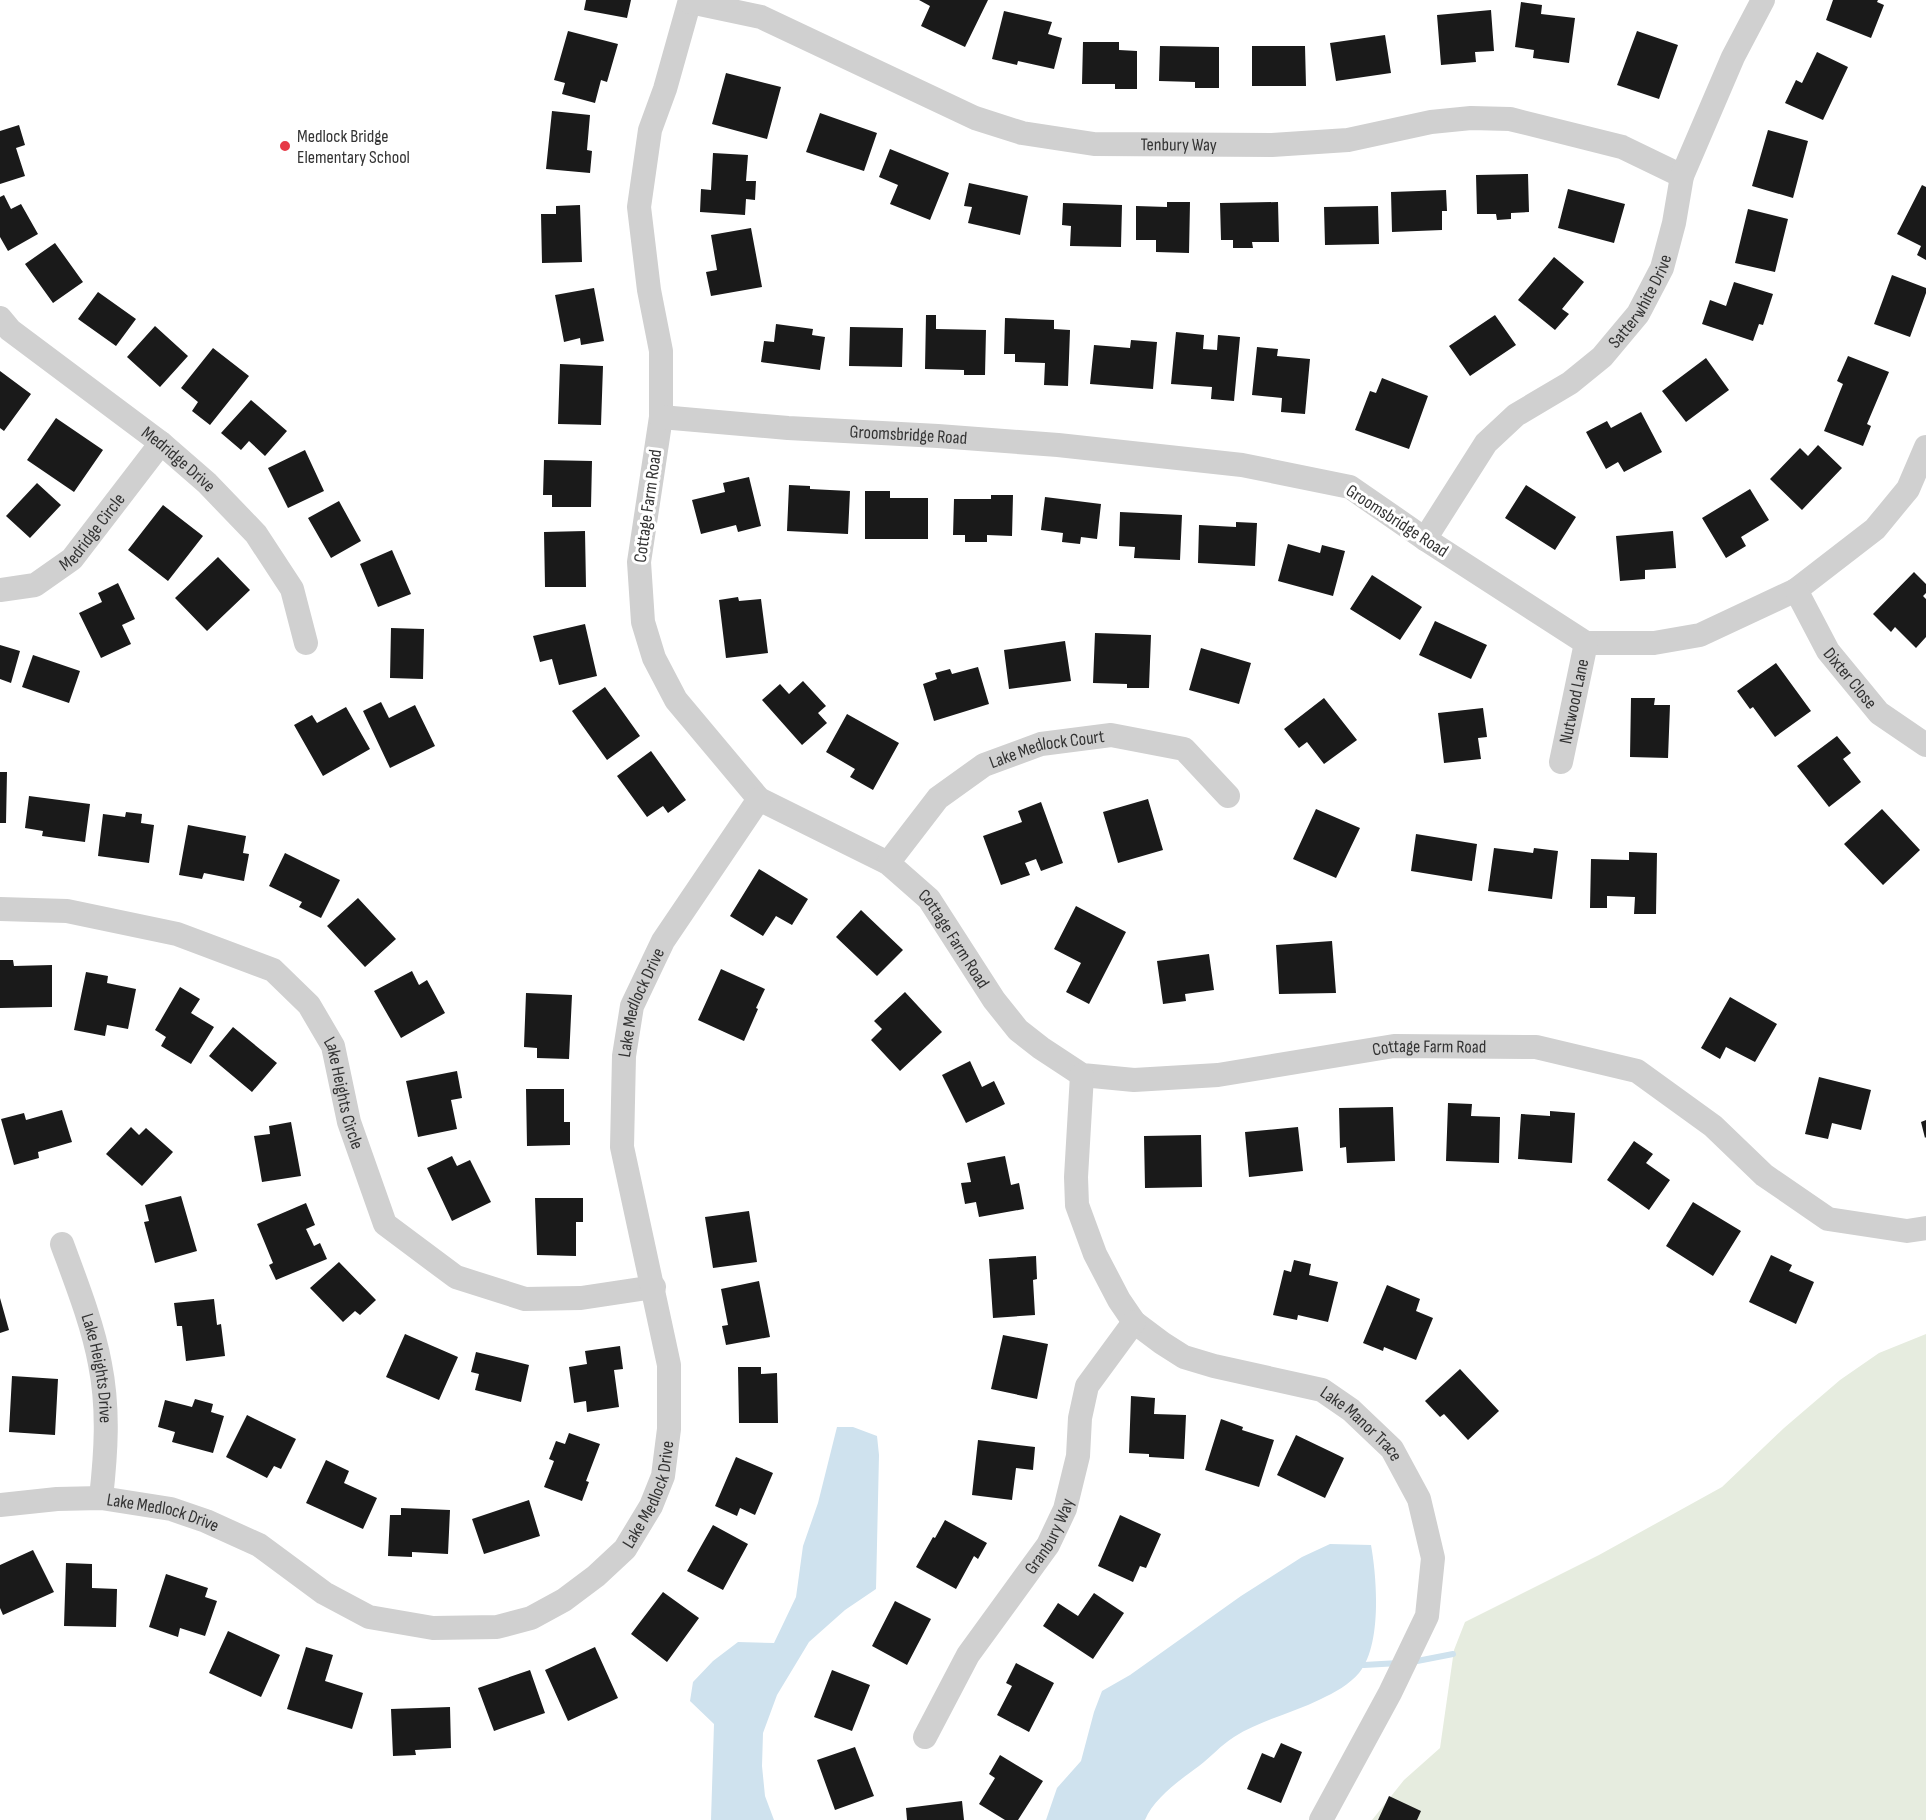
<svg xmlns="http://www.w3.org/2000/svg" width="1926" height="1820" font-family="'Sofia Sans Condensed',sans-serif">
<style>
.green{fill:#e6ecdf}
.water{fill:#cfe2ee}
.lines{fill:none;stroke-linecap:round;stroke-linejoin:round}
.stream{stroke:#cfe2ee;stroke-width:6}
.building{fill:#1a1a1a}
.minor{stroke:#d0d0d0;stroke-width:24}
.poi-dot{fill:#e63946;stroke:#fff;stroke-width:2}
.labels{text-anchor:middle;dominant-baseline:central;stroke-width:6;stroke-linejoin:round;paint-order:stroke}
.poi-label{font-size:18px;fill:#333;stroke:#fff;text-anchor:start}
.street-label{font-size:18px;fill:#333;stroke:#fff}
</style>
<rect width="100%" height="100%" fill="#fff"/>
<path class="green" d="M1926,1334V1820H1372L1404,1780L1440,1748L1454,1650L1465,1622L1599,1555L1722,1487L1784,1428L1840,1380L1879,1353Z"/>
<path class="water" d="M837,1427H853L877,1436L879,1455L876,1589L845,1610L809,1642L777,1695L763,1733L762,1766L765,1796L774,1820H711L714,1724L690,1701L693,1682L713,1661L738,1642L774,1643L796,1597L803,1546L818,1503Z
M1330,1544L1371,1545C1377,1578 1382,1646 1359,1673C1350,1684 1334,1693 1321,1699C1293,1713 1261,1720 1234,1737C1221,1745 1211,1757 1199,1766C1180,1780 1154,1798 1145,1820H1046L1057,1788L1081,1761L1094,1712L1102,1691L1130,1675L1241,1596L1302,1557Z"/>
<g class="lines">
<path class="stream" d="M1412,1662L1453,1654
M1364,1665L1399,1663"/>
</g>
<path class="building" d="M586,0H631L627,18L584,10Z
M919,0H988L965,47L921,26L930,6Z
M1833,0H1878L1877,2L1884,5L1871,38L1826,20Z
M1521,2L1542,5L1541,14L1575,18L1569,63L1533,58L1534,50L1515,47Z
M1491,10L1494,51L1475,52L1476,62L1441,65L1437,15Z
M1004,11L1052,22L1048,34L1062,38L1054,69L1018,61L1017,65L992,59Z
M568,31L618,44L607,82L601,80L595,103L562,94L565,83L554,80Z
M1637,31L1678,45L1659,99L1617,85Z
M1385,35L1391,73L1336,81L1330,43Z
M1083,42H1119V50L1137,51V89H1115V84H1082Z
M1160,46L1219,47V88H1195V82L1159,81Z
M1252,46H1305L1306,86H1252Z
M1817,52L1848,67L1823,120L1785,103L1796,80L1802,83Z
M726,73L781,87L767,139L712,124Z
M552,111L590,115L587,150L592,151L590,173L546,169Z
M820,113L877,133L864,171L806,152Z
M19,125L25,145L16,148L25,176L0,184V131Z
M1768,130L1808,141L1793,198L1752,186Z
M890,149L949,173L930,220L890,204L898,185L879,177Z
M713,153L748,155L746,181H756L755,200L746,199L745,215L700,212L701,189L711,190Z
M1528,174L1529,212L1511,213V219L1497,220L1496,214H1477L1476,175Z
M969,183L1028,196L1020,235L968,223L972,207L964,206Z
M1922,185L1926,187V260L1917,255L1921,246L1897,234Z
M1568,189L1625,204L1614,243L1558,228Z
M1446,190L1447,211H1442V230L1392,232L1391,192Z
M4,195L11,209L21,204L38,234L8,251L0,237V197Z
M1167,202H1190L1189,253L1156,252V240H1136V206L1167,207Z
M1278,202L1279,242H1252L1253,248H1233V240H1221L1220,203Z
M1063,203L1122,205L1121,247L1070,246L1071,226L1062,225Z
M580,205L582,262L542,263L541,214H556V206Z
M1378,206L1379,244L1325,245L1324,207Z
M1748,209L1788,219L1775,272L1735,263Z
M751,228L762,287L711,296L706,272L717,270L711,235Z
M55,243L83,282L53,303L25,264Z
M1554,257L1584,282L1562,309L1569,314L1555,330L1518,300Z
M1892,275L1926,288V293L1910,337L1874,324Z
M1734,282L1773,294L1763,325L1759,324L1753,341L1702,324L1710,300L1726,306Z
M594,288L604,341L581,345L580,338L564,342L555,295Z
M98,292L136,319L116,346L78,319Z
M926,315H936V329L986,330L985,375H964V370L925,369Z
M1495,315L1516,345L1470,376L1449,346Z
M1005,318L1054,320V329L1070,330L1068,386L1044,385L1045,363L1015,362V354H1004Z
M776,324L813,329L812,335L825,337L820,370L761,362L764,341L774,342Z
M155,326L188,356L160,387L127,357Z
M850,327L903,328L902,367L849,366Z
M1176,332L1204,335L1203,349L1217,350L1218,335L1240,337L1234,401L1211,399L1212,387L1171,384Z
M1131,340L1157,342L1153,389L1090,384L1094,345L1130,348Z
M1257,347L1278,349L1277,356L1310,359L1305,414L1281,412L1282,398L1252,395Z
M213,348L249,376L210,425L192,411L198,402L181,388Z
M1848,356L1889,372L1867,424L1871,426L1863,446L1824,431L1843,384L1837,381Z
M1706,358L1729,390L1686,422L1662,391Z
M560,364L603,366L601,425L558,424Z
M0,371L31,394L4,431L0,428Z
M1382,378L1428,396L1409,449L1355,430L1370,391L1376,393Z
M251,400L287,431L265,456L249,441L241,450L221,433Z
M1641,412L1662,452L1624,472L1618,462L1606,469L1586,432L1607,421L1611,428Z
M56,418L103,450L74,492L27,460Z
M1818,445L1842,468L1802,510L1770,479L1800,448L1808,456Z
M305,450L324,491L288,508L268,468Z
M544,460L592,461L591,507H552V495H543Z
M749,477L761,526L738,532L736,525L701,534L692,500L725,492L723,483Z
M37,483L61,505L30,538L6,516Z
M789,485L810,486V489L850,491L848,534L787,531Z
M1526,485L1576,517L1555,550L1505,518Z
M1750,489L1769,520L1741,537L1746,546L1726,558L1702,518Z
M865,491H890V498H928V539H865Z
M991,495H1013L1012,536L987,535V542H965V535H953L954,499H991Z
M1045,497L1101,504L1097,539L1081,537L1080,544L1062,542L1063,533L1041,530Z
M339,501L361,541L331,558L308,518Z
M163,505L203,536L168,581L128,550Z
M1120,512L1182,515L1180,560L1134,558L1135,547L1119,546Z
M1236,522L1257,523L1255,566L1198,563L1199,525L1236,527Z
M585,531L586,587H545L544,532Z
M1673,531L1676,568L1645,570V579L1620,581L1616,536Z
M1288,544L1320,553L1322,545L1345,551L1333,596L1278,581Z
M392,550L411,594L378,607L360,564Z
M218,557L250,590L207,631L175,598Z
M1914,572L1926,584V593L1923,596L1926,599V637L1916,648L1895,627L1891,632L1873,614Z
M1372,575L1422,607L1400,640L1350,609Z
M118,583L135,619L122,625L131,644L101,658L79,613L102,602L98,593Z
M738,597L739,601L761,599L768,653L726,658L719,600Z
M1435,621L1487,645L1471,679L1419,655Z
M585,624L597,676L559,685L552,659L540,662L533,636Z
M391,628L424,629L423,679L390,678Z
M1095,633L1151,635L1149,688H1127V684L1093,683Z
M1065,641L1071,681L1009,689L1004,650Z
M0,645L20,651L11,683L0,679Z
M1201,648L1251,663L1239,704L1189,690Z
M33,655L80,671L69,703L22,687Z
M1776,663L1811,711L1775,737L1753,707L1750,709L1737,691Z
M978,667L989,704L934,721L923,684L937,679L935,673L950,669L952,674Z
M803,681L826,706L818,713L827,723L802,745L762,700L780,684L789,694Z
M605,687L640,736L607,760L572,711Z
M1324,698L1357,740L1324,764L1307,742L1299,748L1284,729Z
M1631,698H1655L1654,705H1670L1668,758L1630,757Z
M381,702L389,718L415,705L435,746L390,768L363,711Z
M346,707L370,749L323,776L294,725L312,715L317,723Z
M1483,708L1487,737L1478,738L1481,759L1444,763L1438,713Z
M847,714L899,743L873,790L850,777L855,769L826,752Z
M1837,736L1851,753L1843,759L1861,782L1829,807L1797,766Z
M651,751L686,800L668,813L663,806L647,817L617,776Z
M0,772H7L6,823H0Z
M29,796L90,804L85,842L42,836L43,831L25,828Z
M1148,799L1163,850L1118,863L1103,812Z
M1041,802L1063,863L1041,871L1036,859L1025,863L1030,875L1001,885L983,836L1022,822L1018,811Z
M1316,809L1360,828L1336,878L1293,859Z
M1882,809L1920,850L1883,885L1844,844Z
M126,812L142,814L141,823L154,825L149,863L98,856L103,814L125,817Z
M188,825L246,836L243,853L249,854L244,881L204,873L202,879L179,875Z
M1416,834L1477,844L1472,881L1411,871Z
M1494,848L1533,853L1534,848L1558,851L1552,899L1488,891Z
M1629,852L1657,853L1656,914H1634L1635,897L1607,896V908H1590L1591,859L1629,860Z
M285,853L340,880L321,918L299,907L302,902L269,886Z
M759,869L808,899L792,925L776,916L763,936L730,916Z
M358,898L396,939L365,967L327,926Z
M1076,906L1126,932L1089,1004L1066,992L1081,963L1054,949Z
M861,910L903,950L877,976L836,937Z
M1332,941L1336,993L1279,994L1276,945Z
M1209,954L1214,990L1185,994L1186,1001L1163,1004L1157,961Z
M0,960H13L14,966L52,965V1007L0,1008Z
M721,969L765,989L756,1008L758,1009L744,1041L698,1020Z
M412,971L419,985L427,980L445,1013L401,1038L374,991Z
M86,972L108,976L107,983L136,989L128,1029L107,1025L105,1036L74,1030Z
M180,987L200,999L191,1013L214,1027L191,1064L161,1046L166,1037L155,1030Z
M905,992L942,1032L900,1071L871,1040L882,1029L874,1021Z
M526,993L572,995L569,1059L537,1058V1048L524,1047Z
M1730,997L1777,1024L1755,1062L1726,1047L1720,1059L1701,1048Z
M233,1027L277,1063L252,1092L209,1056Z
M970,1061L982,1087L994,1081L1005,1104L966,1123L942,1075Z
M457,1071L462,1098L451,1100L457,1129L418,1137L406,1081Z
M1819,1077L1871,1090L1861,1130L1832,1123L1828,1139L1805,1134Z
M526,1089H564V1122H570V1145L527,1146Z
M1448,1103L1472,1104L1471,1116L1500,1117L1499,1163L1446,1161Z
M1393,1107L1395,1161L1347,1163L1346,1147L1340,1148L1339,1108Z
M62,1110L72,1142L38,1152L39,1158L14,1165L1,1119L24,1113L26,1120Z
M1550,1111L1575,1113L1572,1163L1518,1159L1521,1114L1550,1116Z
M1926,1120V1137L1925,1138L1921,1122Z
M291,1122L301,1176L262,1182L254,1136L270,1134L269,1126Z
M131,1127L139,1135L146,1128L173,1152L142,1186L106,1154Z
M1298,1127L1303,1171L1249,1177L1245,1132Z
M1201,1135L1202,1187L1145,1188L1144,1136Z
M1634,1141L1653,1154L1646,1163L1670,1180L1649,1210L1607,1180Z
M452,1156L457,1166L470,1160L491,1202L452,1221L427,1168Z
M1005,1156L1011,1185L1019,1183L1024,1209L979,1217L976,1202L965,1204L961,1183L971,1182L967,1163Z
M181,1196L197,1251L155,1263L144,1222L149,1221L145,1205Z
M535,1198H583V1222H576V1256L537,1255Z
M1693,1202L1741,1231L1713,1276L1666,1246Z
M306,1203L315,1225L306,1229L314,1246L320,1243L327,1259L276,1280L269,1265L273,1263L257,1224Z
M749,1211L757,1262L713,1268L705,1217Z
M1771,1255L1792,1265L1789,1271L1814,1282L1796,1324L1749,1302Z
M1036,1256L1037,1279L1033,1280L1035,1315L993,1318L989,1259Z
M1294,1260L1311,1264L1309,1275L1338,1282L1328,1322L1298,1315L1297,1320L1273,1315L1284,1270L1291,1272Z
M339,1262L376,1300L360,1315L355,1311L343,1322L310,1288Z
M759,1281L770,1337L726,1345L722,1326L728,1325L721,1289Z
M1387,1285L1420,1299L1416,1311L1433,1318L1416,1360L1384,1347L1383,1351L1363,1343Z
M0,1298L9,1330L0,1333Z
M214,1299L217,1325L221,1324L225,1356L186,1361L182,1326H177L174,1303Z
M405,1334L458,1357L439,1400L386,1377Z
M1003,1335L1048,1344L1037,1399L991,1389Z
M620,1346L623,1369L614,1370L619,1407L587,1412L586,1401L574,1403L569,1367L587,1364L585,1351Z
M476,1352L529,1365L521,1402L475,1390L479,1374L471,1372Z
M738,1367H761V1374L777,1373L778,1423H739Z
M1460,1369L1499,1411L1468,1440L1444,1414L1440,1417L1425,1401Z
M12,1376L58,1379L55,1435L9,1432Z
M1131,1396L1155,1398L1154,1414L1186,1415L1184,1459L1149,1457V1454L1129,1453Z
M195,1399L213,1404L211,1412L224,1416L213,1453L172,1442L175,1432L158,1427L165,1400L192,1407Z
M247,1415L296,1439L281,1469L274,1466L267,1478L226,1457Z
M1221,1419L1243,1427L1242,1430L1274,1440L1259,1487L1205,1470Z
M569,1433L600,1444L586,1481L589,1482L582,1501L544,1487L554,1461L549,1459L556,1441L565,1444Z
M1296,1435L1344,1458L1325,1498L1277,1475Z
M978,1440L1035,1447L1033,1470L1016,1468L1012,1500L972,1495Z
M736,1457L773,1473L755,1515L740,1508L737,1516L715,1506Z
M326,1460L349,1471L344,1483L377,1498L363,1529L306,1503Z
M529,1500L540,1536L484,1554L472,1519Z
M401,1508L450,1510L448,1554L412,1552V1557L388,1556L390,1515H401Z
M1120,1515L1161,1534L1146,1568L1140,1566L1133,1582L1098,1566Z
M945,1520L987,1543L978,1559L974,1556L956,1589L916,1567L933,1537L935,1538Z
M713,1525L748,1544L723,1590L687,1571Z
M33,1550L54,1592L3,1615L0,1608V1565Z
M66,1563L92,1564V1588L117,1589L116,1627L64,1626Z
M166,1574L208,1588L205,1597L217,1601L205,1636L180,1628L178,1637L149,1627Z
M663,1592L699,1618L667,1662L631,1634Z
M1094,1593L1124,1613L1093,1659L1043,1626L1058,1603L1078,1616Z
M895,1601L931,1619L907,1665L872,1646Z
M228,1631L280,1655L261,1697L209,1673Z
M306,1647L333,1655L325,1681L363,1693L352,1729L287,1709Z
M595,1647L618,1698L568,1721L545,1670Z
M1016,1663L1054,1683L1029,1732L997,1715L1012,1686L1006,1683Z
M530,1670L545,1713L494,1731L478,1688Z
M832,1670L870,1685L852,1731L814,1717Z
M450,1707L451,1748L415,1750L416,1755L393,1756L391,1709Z
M1281,1743L1302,1752L1281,1803L1247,1789L1262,1753L1274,1758Z
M855,1747L874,1796L835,1810L817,1760Z
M1000,1755L1043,1781L1018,1820H1005L979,1804L995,1778L989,1774Z
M1389,1796L1421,1811L1417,1820H1378Z
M962,1801L964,1820H907L906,1808Z"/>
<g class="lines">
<g class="minor">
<path id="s1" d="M690,0L665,89L650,130L639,207L649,290L661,351V417L639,562L643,622L654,658L676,700L759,799L888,863L929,899L994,1000L1018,1030L1041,1048L1082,1075L1134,1080L1218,1075L1394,1046L1536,1047L1637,1071L1713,1126L1764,1175L1828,1219L1907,1231L1926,1228"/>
<path id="s2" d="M690,2L761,17L975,118L1022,133L1094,144L1272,145L1348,140L1431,122L1471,118L1510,119L1622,147L1682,176"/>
<path id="s3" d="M0,318L10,330L161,443L207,483L256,534L292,589L306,643"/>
<path id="s4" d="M661,417L788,428L938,436L1058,445L1242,465L1350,487L1425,539L1586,643H1654L1700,635L1796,590L1875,529L1908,489L1926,447"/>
<path id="s5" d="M1425,539L1486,443L1516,415L1570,383L1602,357L1638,314L1662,268L1674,223L1682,176L1733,57L1763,0"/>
<path id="s6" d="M0,590L35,585L72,559L161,443"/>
<path id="s7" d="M1796,590L1828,651L1879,713L1926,745"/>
<path id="s8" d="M1561,762L1586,643"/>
<path id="s9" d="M888,863L938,798L984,765L1041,744L1111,735L1184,749L1228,796"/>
<path id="s10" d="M0,909L67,911L177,934L273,970L309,1005L333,1046L349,1122L385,1224L456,1277L525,1299L581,1298L654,1287"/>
<path id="s11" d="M1082,1075L1076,1177L1077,1205L1095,1254L1119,1300L1134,1322L1162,1343L1184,1357L1214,1366L1322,1390L1351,1410L1392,1449L1419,1499L1433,1558L1427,1616L1390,1693L1321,1820"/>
<path id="s12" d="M62,1244C76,1282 93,1325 100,1364C109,1409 106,1453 101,1498"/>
<path id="s13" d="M0,1505L57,1499L101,1498L171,1509L206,1521L259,1545L324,1593L369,1617L433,1628L497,1627L531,1618L564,1600L596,1576L625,1549L651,1506L663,1476L669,1429V1365L622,1147L624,1056L632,1006L663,941L759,799"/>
<path id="s14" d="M925,1737L968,1655L1048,1545L1065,1509L1078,1456L1080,1418L1087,1386L1134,1322"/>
</g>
</g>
<circle class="poi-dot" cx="285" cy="146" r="6"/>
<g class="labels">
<g class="poi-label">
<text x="297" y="136">Medlock Bridge<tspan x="297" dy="21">Elementary School</tspan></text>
</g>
<g class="street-label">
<text stroke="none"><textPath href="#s2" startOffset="516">Tenbury Way</textPath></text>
<text stroke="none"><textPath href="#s5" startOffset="327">Satterwhite Drive</textPath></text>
<text stroke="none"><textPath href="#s4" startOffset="248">Groomsbridge Road</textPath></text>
<text stroke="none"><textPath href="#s3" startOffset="228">Medridge Drive</textPath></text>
<text transform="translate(648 506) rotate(-82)">Cottage Farm Road</text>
<text transform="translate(1397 521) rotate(33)">Groomsbridge Road</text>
<text stroke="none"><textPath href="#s6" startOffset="114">Medridge Circle</textPath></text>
<text stroke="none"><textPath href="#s7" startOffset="104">Dixter Close</textPath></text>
<text stroke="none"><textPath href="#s8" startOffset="62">Nutwood Lane</textPath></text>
<text stroke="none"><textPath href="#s9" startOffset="204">Lake Medlock Court</textPath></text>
<text stroke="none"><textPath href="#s1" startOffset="1092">Cottage Farm Road</textPath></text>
<text stroke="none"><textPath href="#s13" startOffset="1245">Lake Medlock Drive</textPath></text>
<text stroke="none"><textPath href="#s1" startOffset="1632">Cottage Farm Road</textPath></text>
<text stroke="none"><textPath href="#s10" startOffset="428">Lake Heights Circle</textPath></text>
<text stroke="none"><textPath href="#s12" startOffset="130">Lake Heights Drive</textPath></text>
<text stroke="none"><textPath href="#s11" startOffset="516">Lake Manor Trace</textPath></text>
<text stroke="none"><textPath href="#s13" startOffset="741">Lake Medlock Drive</textPath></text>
<text stroke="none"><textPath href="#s13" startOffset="165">Lake Medlock Drive</textPath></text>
<text stroke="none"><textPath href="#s14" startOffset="237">Granbury Way</textPath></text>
</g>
</g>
</svg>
